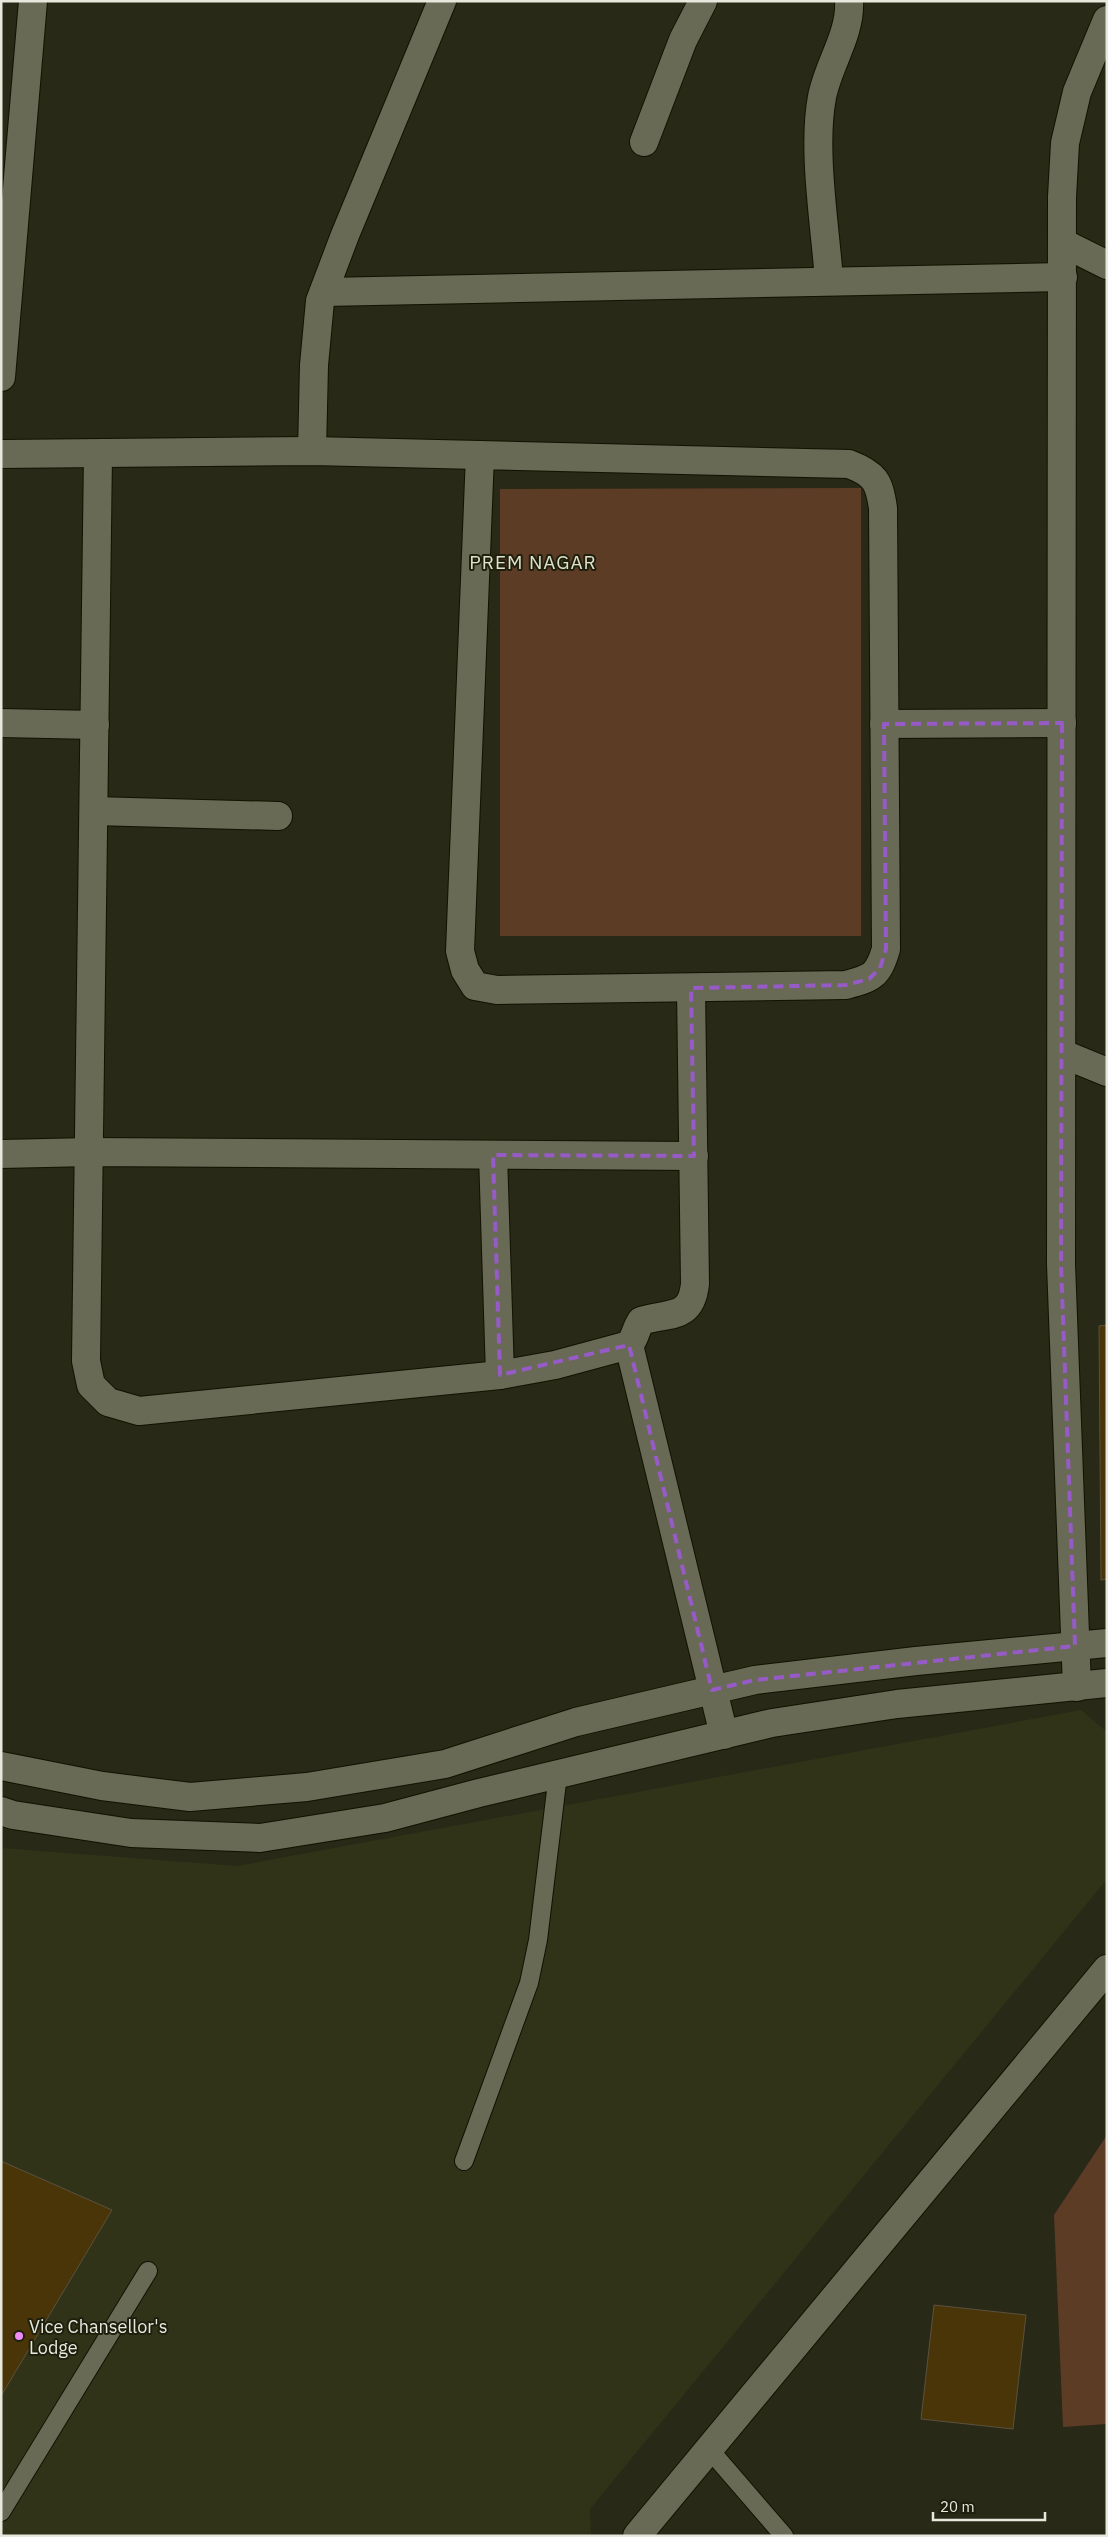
<svg xmlns="http://www.w3.org/2000/svg" width="1108" height="2537" font-family="'IBM Plex Sans',sans-serif">
<rect width="100%" height="100%" fill="#282916"/>
<polygon fill="#313319" points="1081,1710 1107,1732 1107,1879 590,2509 591,2536 1,2536 1,1848 237,1866"/>
<g fill="#5d3c26">
<polygon points="861,488 861,936 500,936 500,489"/>
<polygon points="1107,2135 1107,2424 1063,2427 1054,2215"/>
</g>
<g fill="#493508" stroke="#5b513e">
<polygon points="1107,1325 1107,1579 1101,1580 1099,1326"/>
<polygon points="1,2161 112,2210 1,2396"/>
<polygon points="934,2305 1026,2315 1013,2429 921,2419"/>
</g>
<g fill="none" stroke-linecap="round" stroke-linejoin="round">
<g stroke="#111202" stroke-width="20">
<g id="service">
<polyline points="464,2161 529,1983 538,1940 558,1774"/>
<polyline points="709,2449 784,2536"/>
<polyline points="1,2512 148,2271"/>
</g>
</g>
<g stroke="#111202" stroke-width="30">
<g id="minor">
<polyline points="644,142 683,40 703,1"/>
<polyline points="1063,243 1107,265"/>
<path d="M829,280C825,225 812,149 822,97C828,65 851,34 849,1"/>
<polyline points="324,292 1063,277"/>
<polyline points="1,377 33,1"/>
<polyline points="312,451 314,365 320,301 345,235 442,1"/>
<path d="M1,454L312,451L849,464C875,474 879,481 883,508L886,949C878,976 872,978 846,985L497,990L475,986L465,970L460,951L480,455"/>
<path d="M98,454L86,1361L91,1385L108,1402L139,1411L500,1375L555,1365L629,1345C636,1337 635,1330 641,1321C668,1312 691,1321 695,1284L691,988"/>
<polyline points="1,723 95,725"/>
<polyline points="884,724 1062,723"/>
<polyline points="94,811 278,816"/>
<polyline points="1063,1054 1107,1072"/>
<polyline points="1,1154 90,1152 694,1156"/>
<polyline points="493,1155 500,1375"/>
<polyline points="629,1345 724,1735"/>
<polyline points="1077,1687 1061,1264 1062,197 1065,143 1077,92 1107,20"/>
<polyline points="637,2536 1107,1969"/>
</g>
</g>
<g stroke="#111202" stroke-width="30">
<g id="tertiary">
<polyline points="1,1766 102,1786 190,1797 307,1787 445,1764 576,1722 755,1680 916,1661 1107,1643"/>
<polyline points="1,1811 13,1815 131,1833 260,1838 385,1818 479,1793 772,1723 897,1704 1107,1683"/>
</g>
</g>
<use href="#service" stroke="#686a55" stroke-width="18"/>
<use href="#minor" stroke="#686a55" stroke-width="28"/>
<use href="#tertiary" stroke="#686a55" stroke-width="28"/>
</g>
<path fill="none" stroke="#965bc6" stroke-width="4" stroke-dasharray="10 6" stroke-linejoin="round" d="M1062,723L1061,1264L1075,1646L755,1680L712,1690L629,1345L500,1375L493,1155L694,1156L691,988L846,985L869,979L880,968L886,949L884,724Z"/>
<circle fill="#ef8bf7" stroke="#1e1f0d" stroke-width="2" cx="19" cy="2336" r="5"/>
<g text-anchor="middle" dominant-baseline="central" stroke-width="4" stroke-linejoin="round" paint-order="stroke">
<g font-size="18" fill="#e7e9dd" stroke="#1e1f0d" text-anchor="start">
<text x="29" y="2326">Vice Chansellor's<tspan x="29" dy="21">Lodge</tspan></text>
</g>
<g font-size="19" letter-spacing="1" fill="#dfe1ca" stroke="#1e1f0d">
<text x="533" y="562">PREM NAGAR</text>
</g>
</g>
<rect width="1108" height="2537" fill="none" stroke="#e7e9dd" stroke-width="5"/>
<path d="M933 2512v8h112v-8" fill="none" stroke="#e7e9dd" stroke-width="2.5"/>
<text x="940" y="2512" font-size="15" fill="#e7e9dd" stroke="#1e1f0d" stroke-width="4" paint-order="stroke">20 m</text>
</svg>
